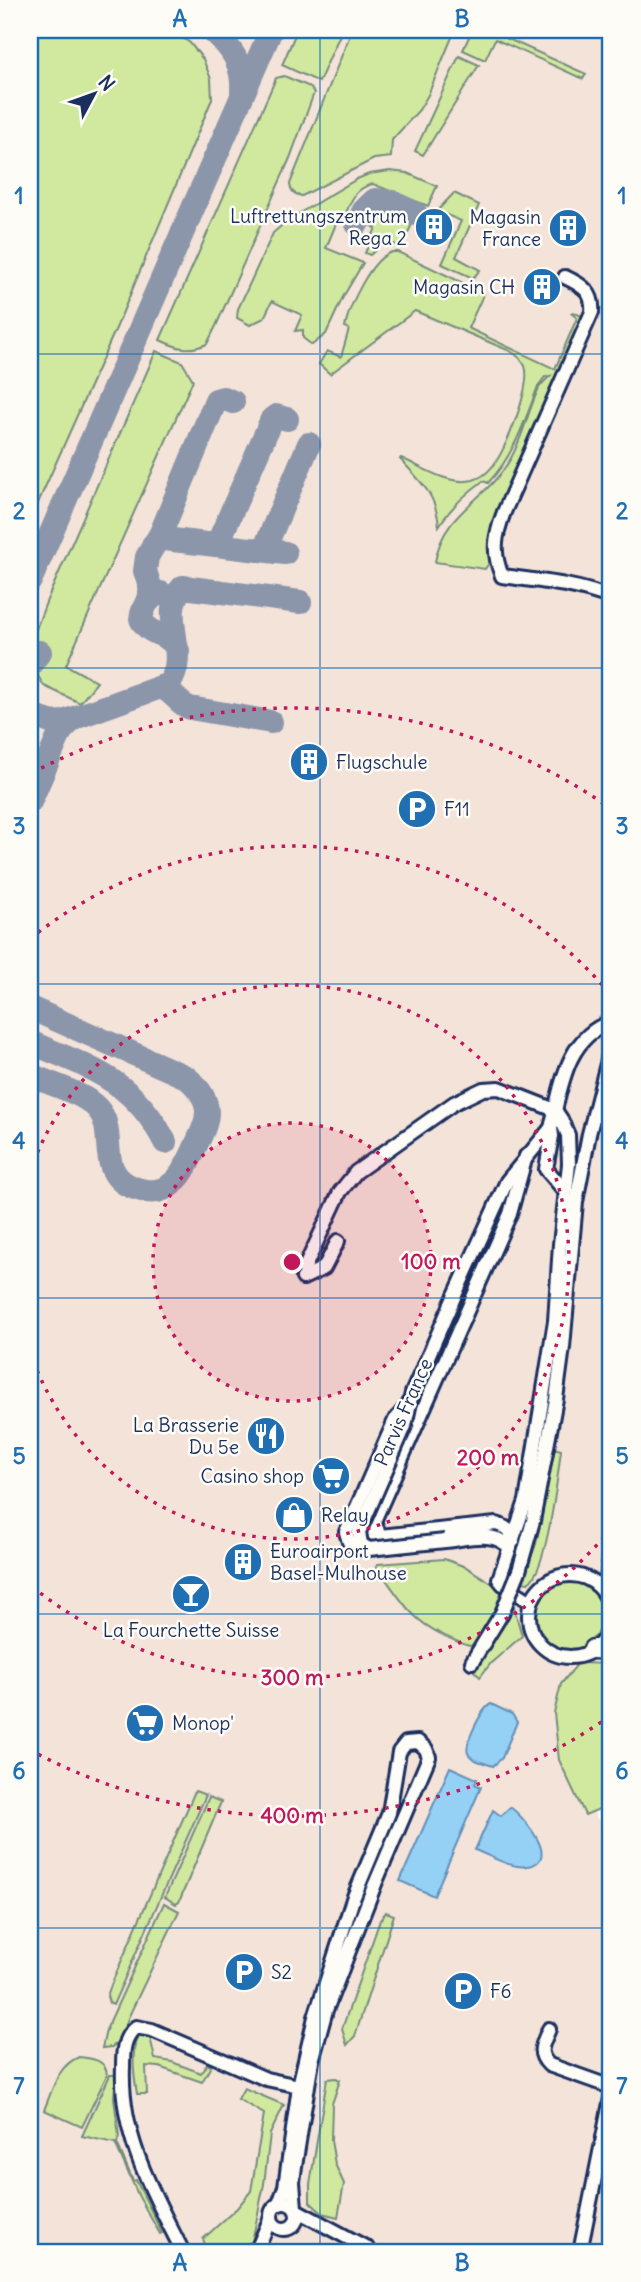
<svg xmlns="http://www.w3.org/2000/svg" width="641" height="2282" font-family="Delius,sans-serif">
<rect width="100%" height="100%" fill="#fdfcf7"/>
<filter id="ink" filterUnits="userSpaceOnUse"><feTurbulence type="fractalNoise" baseFrequency=".0143" numOctaves="2"/><feDisplacementMap in="SourceGraphic" scale="14" xChannelSelector="R" yChannelSelector="G"/><feConvolveMatrix kernelMatrix="1 2 1 2 8 2 1 2 1" color-interpolation-filters="sRGB"/></filter>
<g filter="url(#ink)">
<polygon fill="#f4e3d9" points="30,30 611,30 611,1562 576,1625 562,1755 611,1843 611,2189 600,2252 30,2252"/>
<g fill="#d1e99f" stroke="#768c7e" stroke-width="2">
<polygon points="30,30 171,30 190,43 203,59 211,79 212,99 117,326 30,521"/>
<polygon points="297,30 342,30 319,82 282,65"/>
<path d="M352,30H455L428,95L419,110L392,140L391,157L374,159L302,196C294,194 291,192 290,184Z"/>
<polygon points="472,30 488,30 586,74 583,79 495,39 485,60 463,50"/>
<polygon points="459,56 479,65 423,155 415,151"/>
<path d="M284,76L310,87L314,93L290,158L216,326L207,344C188,352 177,348 160,340L276,78Z"/>
<path d="M390,171L407,173L437,186L428,206L373,184C356,188 352,198 346,213L341,212L326,248L363,263L343,297L326,334L312,345L303,338V330L295,331L302,315L272,301L264,318L250,325L237,318L238,309L273,233L288,220L357,179L369,174Z"/>
<polygon points="454,193 479,205 456,257 480,270 473,278 442,264 461,221 437,211"/>
<polygon points="380,211 412,224 402,246 384,242 370,255 365,253 376,228 372,226"/>
<path d="M392,252H398L484,293L468,328L555,369L577,318L571,313L573,312L584,317L492,526L491,560L485,569L435,562C443,512 485,501 508,463C523,440 527,412 539,388C542,383 547,379 550,376L545,377L538,386C525,420 514,456 488,483L483,481C465,494 451,507 439,526C436,494 421,482 400,459L401,458C422,467 449,486 473,480C480,478 487,473 491,468C505,454 532,385 525,366C522,359 517,355 510,351L415,311L330,374L319,364L327,351L341,357L349,329L345,327C349,306 371,258 392,252Z"/>
<polygon points="156,351 182,362 193,380 66,665 97,682 80,703 44,686 38,676 32,650 33,637 47,600"/>
<path d="M554,1448L561,1450C558,1474 547,1573 528,1583L522,1582L536,1544Z"/>
<path d="M444,1559L466,1567L504,1591L496,1613L478,1645C469,1648 464,1644 456,1641C410,1622 405,1604 376,1566L378,1564Z"/>
<circle cx="570" cy="1615" r="34"/>
<polygon points="513,1604 522,1636 491,1663 480,1677 474,1671 503,1627"/>
<polygon points="578,1663 611,1664 611,1804 585,1815 559,1760 554,1713 561,1684"/>
<polygon points="195,1791 206,1795 113,2005 109,2003 107,1996 111,1985"/>
<polygon points="209,1797 221,1802 179,1902 176,1904 165,1897"/>
<polygon points="164,1903 179,1911 128,2018 121,2039 112,2047 102,2048 106,2030"/>
<polygon points="386,1912 394,1915 355,2036 347,2045 342,2029 380,1920"/>
<path d="M142,2035L150,2037L155,2059L172,2062L201,2073L207,2064L211,2066L202,2082L159,2067L146,2066L147,2094H137C134,2076 131,2055 137,2037Z"/>
<path d="M79,2057C92,2059 106,2059 107,2075L82,2127L44,2110C53,2089 57,2066 79,2057Z"/>
<polygon points="110,2075 116,2075 114,2098 119,2136 117,2143 133,2181 136,2180 162,2233 160,2234 139,2197 115,2143 82,2136"/>
<polygon points="336,2078 340,2080 332,2104 331,2140 335,2164 344,2184 338,2217 322,2213 310,2202 310,2184 327,2079"/>
<polygon points="244,2088 284,2105 270,2134 264,2184 252,2242 224,2252 208,2252 203,2239 237,2208 251,2191 264,2114 238,2099"/>
</g>
<g fill="#95d0f5" stroke="#6490b9" stroke-width="2">
<path d="M491,1704L512,1714L517,1722L502,1758L493,1766C485,1763 471,1761 468,1753C464,1744 482,1708 491,1704Z"/>
<polygon points="450,1767 477,1779 475,1784 481,1787 434,1896 400,1881"/>
<path d="M510,1807C523,1816 562,1861 528,1866C511,1869 490,1856 475,1850L493,1810L501,1816Z"/>
</g>
<g fill="none" stroke-linecap="round" stroke-linejoin="round">
<g stroke="#8c96aa" stroke-width="24">
<path d="M211,30C232,47 244,65 242,93"/>
<polyline points="357,224 364,210 375,200 392,202 416,214"/>
<polyline points="216,544 218,543 272,419 276,416 287,419"/>
<polyline points="153,545 157,541 164,539 285,553"/>
<polyline points="258,550 266,545 309,444"/>
<polyline points="30,581 271,30"/>
<path d="M161,593C148,596 143,607 141,619C149,637 171,632 178,651"/>
<polyline points="147,602 151,589 145,571 147,557 161,533 216,400 223,398 233,402"/>
<polyline points="30,665 40,652"/>
<path d="M161,687C173,691 178,704 190,708L271,722"/>
<path d="M30,715L53,723L63,722L169,684C191,654 157,612 183,587L300,602"/>
<polyline points="30,802 61,731 73,719"/>
<path d="M30,1008L186,1077C197,1086 207,1097 207,1112C207,1123 202,1133 197,1143C185,1172 170,1203 132,1187C94,1171 119,1131 97,1108C84,1093 48,1083 30,1075"/>
<path d="M30,1042C90,1068 133,1079 165,1142"/>
</g>
<g stroke="#1b2f5e" stroke-width="18">
<g id="minor">
<path d="M565,277C582,285 594,292 592,312L504,512C495,536 492,552 502,576C540,581 576,584 611,598"/>
<path d="M565,1191L546,1169L552,1136L551,1128C561,1088 566,1037 611,1022"/>
<polyline points="304,1269 340,1192 356,1172 454,1103 483,1089 499,1088 555,1110 561,1119 568,1135 569,1164 560,1244 555,1321 526,1501 499,1579 503,1584 531,1602"/>
<polyline points="303,1278 324,1268 338,1241"/>
<polyline points="455,1295 507,1181 551,1128"/>
<path d="M364,1530L372,1536H380L496,1524C507,1527 510,1530 513,1541"/>
<polyline points="380,1536 374,1521 510,1214 526,1156"/>
<path d="M445,1541C466,1539 497,1529 510,1549"/>
<polyline points="519,1571 533,1521 556,1399 563,1347 576,1202 589,1134 611,1048"/>
<circle cx="570" cy="1616" r="41"/>
<polyline points="605,1595 611,1549"/>
<polyline points="472,1662 502,1613"/>
<path d="M549,2029C543,2044 536,2052 549,2065L611,2087"/>
<circle cx="284" cy="2216" r="13"/>
<polyline points="279,2204 285,2187 299,2086 315,2017 353,1899 389,1813 399,1752 406,1743 418,1742 426,1749 429,1757 375,1884 326,2010 312,2061 295,2166 293,2182 295,2208"/>
<polyline points="296,2210 367,2248"/>
<path d="M183,2252C153,2193 120,2136 123,2067C123,2052 123,2037 136,2027L152,2030L266,2079L299,2086"/>
<polyline points="256,2252 271,2217"/>
<polyline points="580,2252 611,2098"/>
</g>
</g>
<g stroke="#1b2f5e" stroke-width="23">
<g id="highway">
<polyline points="611,1621 611,1622"/>
<polyline points="593,1649 611,1650"/>
</g>
</g>
<use href="#minor" stroke="#fdfcf7" stroke-width="12"/>
<use href="#highway" stroke="#fdfcf7" stroke-width="18"/>
<g stroke="#1b2f5e" stroke-width="18" stroke-linecap="butt">
<g id="minor-bridge">
<polyline points="445,1541 369,1549 361,1544 359,1532 405,1426 412,1393 455,1295"/>
<polyline points="366,1548 360,1548 349,1542 346,1532 395,1420 410,1403"/>
<polyline points="502,1613 519,1571"/>
</g>
</g>
<use href="#minor-bridge" stroke="#fdfcf7" stroke-width="12"/>
</g>
</g>
<path fill="none" stroke="#1f6fb2" stroke-width="2" stroke-opacity="0.55" d="M320,30V2252M30,354H611M30,668H611M30,984H611M30,1298H611M30,1614H611M30,1928H611"/>
<circle cx="292" cy="1262" r="139" fill="#c2185b" fill-opacity=".12"/>
<g fill="none" stroke="#c2185b" stroke-width="3.5" stroke-dasharray="3.5 7">
<circle cx="292" cy="1262" r="139"/>
<path d="M30 1172A277 277 0 1 1 30 1352"/>
<path d="M611 1529A416 416 0 0 1 30 1585M30 939A416 416 0 0 1 611 995"/>
<path d="M610 1716A554 554 0 0 1 32 1751M32 773A554 554 0 0 1 610 808"/>
</g>
<defs>
<g id="building-disc" transform="scale(2.0125)"><circle r="9.5" fill="#1f6fb2" stroke="#fdfcf7"/><path d="M-4-6H4V6H1V3H-1V6H-4ZM-2.5-4.3h1.7v1.8h-1.7ZM.8-4.3h1.7v1.8H.8ZM-2.5-1h1.7V.8h-1.7ZM.8-1h1.7V.8H.8Z" fill="#fff"/></g>
<g id="parking-disc" transform="scale(2.0125)"><circle r="9.5" fill="#1f6fb2" stroke="#fdfcf7"/><path d="M-3.5-5.5H1a3.5 3.5 0 0 1 0 7H-1V5.5H-3.5ZM-1-3.4V-.6H.8a1.4 1.4 0 0 0 0-2.8Z" fill="#fff"/></g>
<g id="restaurant-disc" transform="scale(2.0125)"><circle r="9.5" fill="#1f6fb2" stroke="#fdfcf7"/><path d="M-5-6h1v4h1v-4h1v4h1v-4h1v5L-1.5 .5V6h-2V.5L-5-1ZM5-6V6H3V1.5H1.5Q1.5-4 5-6Z" fill="#fff"/></g>
<g id="supermarket-disc" transform="scale(2.0125)"><circle r="9.5" fill="#1f6fb2" stroke="#fdfcf7"/><path d="M-6-5.5h2.5l.6 2H6L4.5 2H-2.5L-4.4-4H-6ZM-1.5 3.2a1.3 1.3 0 1 0 .1 0ZM3 3.2a1.3 1.3 0 1 0 .1 0Z" fill="#fff"/></g>
<g id="shop-disc" transform="scale(2.0125)"><circle r="9.5" fill="#1f6fb2" stroke="#fdfcf7"/><path d="M-5-2.5h2.3a2.7 3.5 0 0 1 5.4 0H5L5.5 6h-11ZM-1.5-2.5h3a1.5 2.3 0 0 0-3 0Z" fill="#fff"/></g>
<g id="bar-disc" transform="scale(2.0125)"><circle r="9.5" fill="#1f6fb2" stroke="#fdfcf7"/><path d="M-6-5H6L.8 .8V4.5H3.5V6h-7V4.5H-.8V.8Z" fill="#fff"/></g>
</defs>
<g fill-rule="evenodd">
<use href="#building-disc" x="434" y="227"/>
<use href="#building-disc" x="568" y="228"/>
<use href="#building-disc" x="542" y="287"/>
<use href="#building-disc" x="309" y="762"/>
<use href="#parking-disc" x="417" y="809"/>
<use href="#restaurant-disc" x="266" y="1436"/>
<use href="#supermarket-disc" x="331" y="1476"/>
<use href="#shop-disc" x="294" y="1515"/>
<use href="#building-disc" x="243" y="1562"/>
<use href="#bar-disc" x="191" y="1594"/>
<use href="#supermarket-disc" x="145" y="1723"/>
<use href="#parking-disc" x="244" y="1972"/>
<use href="#parking-disc" x="463" y="1991"/>
</g>
<g text-anchor="middle" dominant-baseline="central" stroke-width="5" stroke-linejoin="round" paint-order="stroke">
<g font-size="19" fill="#1b2f5e" stroke="#fdfcf7" text-anchor="start">
<text x="407" y="216" text-anchor="end">Luftrettungszentrum<tspan x="407" dy="22">Rega 2</tspan></text>
<text x="541" y="217" text-anchor="end">Magasin<tspan x="541" dy="22">France</tspan></text>
<text x="515" y="287" text-anchor="end">Magasin CH</text>
<text x="336" y="762">Flugschule</text>
<text x="444" y="809">F11</text>
<text x="239" y="1425" text-anchor="end">La Brasserie<tspan x="239" dy="22">Du 5e</tspan></text>
<text x="304" y="1476" text-anchor="end">Casino shop</text>
<text x="321" y="1515">Relay</text>
<text x="270" y="1551">Euroairport<tspan x="270" dy="22">Basel-Mulhouse</tspan></text>
<text x="191" y="1630" text-anchor="middle">La Fourchette Suisse</text>
<text x="172" y="1723">Monop'</text>
<text x="271" y="1972">S2</text>
<text x="490" y="1991">F6</text>
</g>
<g font-size="19" fill="#1b2f5e" stroke="#fdfcf7">
<text transform="translate(403 1412) rotate(-66)">Parvis France</text>
</g>
</g>
<circle cx="292" cy="1262" r="10" fill="#c2185b" stroke="#fdfcf7" stroke-width="3.5"/>
<g font-size="21" text-anchor="middle" font-weight="bold" fill="#c2185b" stroke="#fdfcf7" stroke-width="5" stroke-linejoin="round" paint-order="stroke">
<text x="431" y="1269">100 m</text>
<text x="488" y="1465">200 m</text>
<text x="292" y="1685">300 m</text>
<text x="292" y="1823">400 m</text>
</g>
<rect width="641" height="2282" fill="none" stroke="#fdfcf7" stroke-width="77"/>
<g transform="translate(94 94) rotate(49)" stroke="#fdfcf7" stroke-width="5" paint-order="stroke">
<path d="M0-5L12 26L0 18L-12 26Z" fill="#1b2f5e"/>
<text y="-10" font-size="19" font-weight="bold" text-anchor="middle" fill="#1b2f5e">N</text>
</g>
<rect x="38" y="38" width="564" height="2206" fill="none" stroke="#1f6fb2" stroke-width="2.5"/>
<g font-size="23" text-anchor="middle" font-weight="bold" fill="#1f6fb2">
<text x="180" y="27">A</text>
<text x="462" y="27">B</text>
<text x="19" y="204">1</text>
<text x="622" y="204">1</text>
<text x="19" y="519">2</text>
<text x="622" y="519">2</text>
<text x="19" y="834">3</text>
<text x="622" y="834">3</text>
<text x="19" y="1149">4</text>
<text x="622" y="1149">4</text>
<text x="19" y="1464">5</text>
<text x="622" y="1464">5</text>
<text x="19" y="1779">6</text>
<text x="622" y="1779">6</text>
<text x="19" y="2094">7</text>
<text x="622" y="2094">7</text>
<text x="180" y="2271">A</text>
<text x="462" y="2271">B</text>
</g>
</svg>
